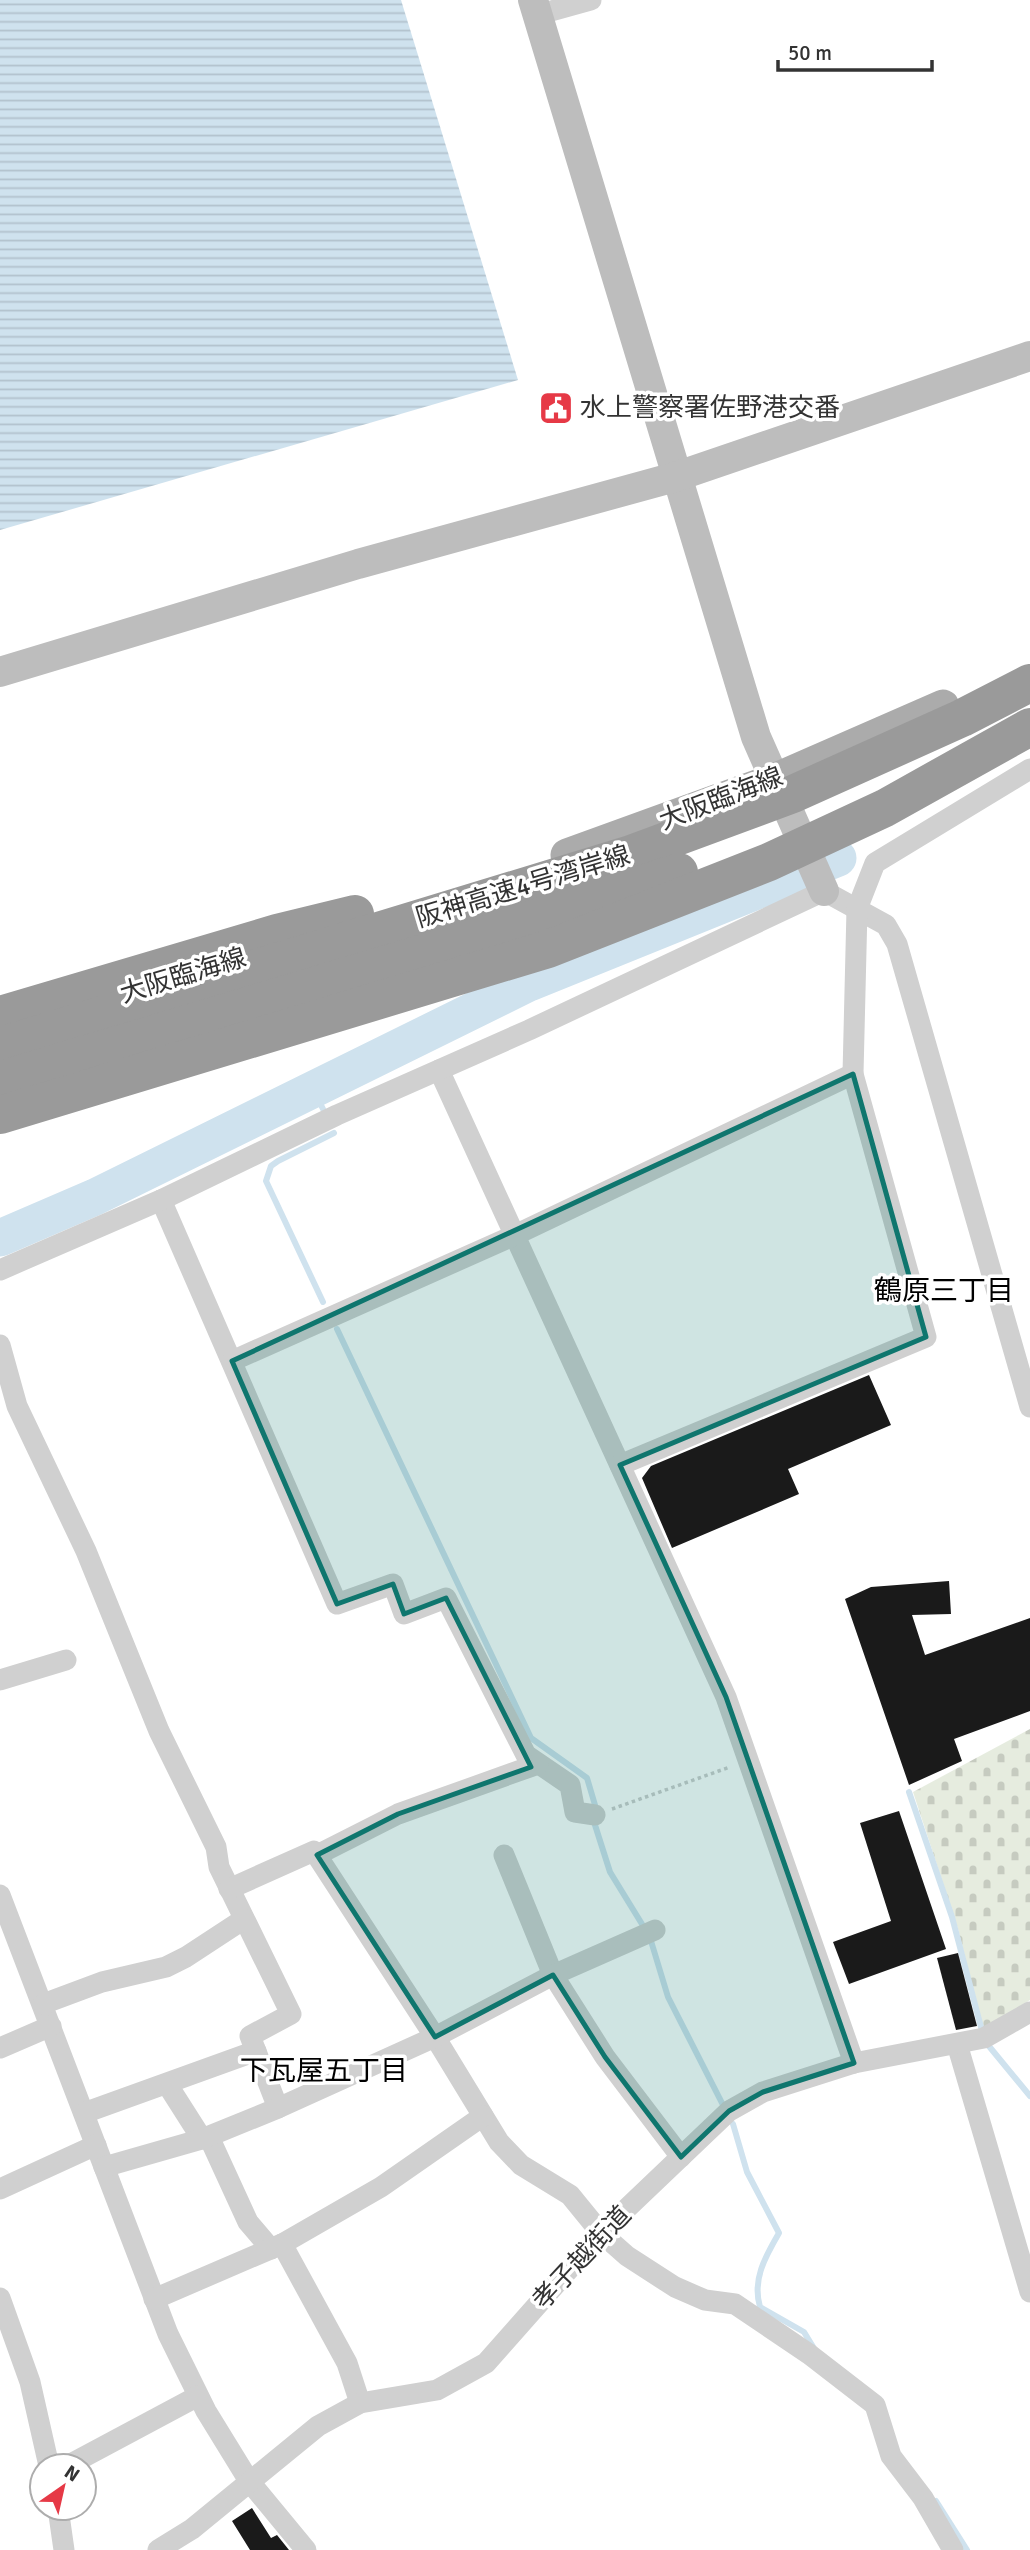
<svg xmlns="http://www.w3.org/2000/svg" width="1030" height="2550" font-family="Signika,'Noto Sans JP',sans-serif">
<defs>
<pattern id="cemetery-stones" width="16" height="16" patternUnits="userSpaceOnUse" patternTransform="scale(1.75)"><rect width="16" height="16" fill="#e6ecdf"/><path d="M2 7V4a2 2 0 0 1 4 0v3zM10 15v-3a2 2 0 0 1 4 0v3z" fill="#c6cbc0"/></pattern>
<pattern id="water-rules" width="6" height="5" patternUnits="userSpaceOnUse" patternTransform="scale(1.75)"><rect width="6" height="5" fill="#cfe2ee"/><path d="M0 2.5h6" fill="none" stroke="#b2c2cd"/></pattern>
</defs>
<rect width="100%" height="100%" fill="#fff"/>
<polygon fill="url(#cemetery-stones)" points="1030,1729 1030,2000 983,2029 958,1929 913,1792"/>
<polygon fill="url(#water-rules)" points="0,0 401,0 518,380 0,530"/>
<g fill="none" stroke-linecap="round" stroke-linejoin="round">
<g stroke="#cfe2ee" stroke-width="6">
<polyline points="313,1089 324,1111"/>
<polyline points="323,1302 266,1181 271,1166 278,1161 334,1133"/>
<polyline points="337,1329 531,1738 587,1778 595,1805"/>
<polyline points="909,1792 952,1917 982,2031"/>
<polyline points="595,1825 610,1872 645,1929"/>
<polyline points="651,1941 668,1997 724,2107"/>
<polyline points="988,2045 1030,2096"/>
<path d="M733,2124L747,2172L779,2233C765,2257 752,2280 760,2307L804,2332L815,2350"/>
<polyline points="936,2501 967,2550"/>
</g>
<polyline stroke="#cfe2ee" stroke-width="37" points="0,1238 95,1197 529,983 838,858"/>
</g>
<g fill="#1a1a1a">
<polygon points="869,1375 891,1425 788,1469 799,1494 672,1548 642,1478 651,1466"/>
<polygon points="949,1581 951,1614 912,1615 925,1655 1030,1618 1030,1711 954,1739 962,1761 909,1785 845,1599 871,1587"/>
<polygon points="899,1811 946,1949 849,1984 833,1942 891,1921 860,1823"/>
<polygon points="958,1953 977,2026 956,2030 937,1958"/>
<polygon points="252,2508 271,2538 277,2535 289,2550 250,2550 232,2521"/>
</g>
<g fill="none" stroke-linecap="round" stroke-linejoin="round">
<polyline stroke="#cdcdcd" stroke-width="3.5" stroke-dasharray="3.5 3.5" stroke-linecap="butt" points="612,1809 730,1767"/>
<g stroke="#d0d0d0" stroke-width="21">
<polyline points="537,15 591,0"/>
<polyline points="439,1070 726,1697 854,2063"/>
<polyline points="161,1200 337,1604 393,1584 404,1614 446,1598 526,1755 570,1785 575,1812 595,1815"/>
<polyline points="0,1270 161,1200 337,1115 529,1030 824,891 886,925 897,944 1030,1407"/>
<polyline points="0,1345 17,1406 86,1551 159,1731 216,1847 219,1867 291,2014 250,2036 278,2108"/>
<polyline points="232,1361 515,1235 853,1074"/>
<polyline points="620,1465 926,1337 853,1074 857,909 875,863 1030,769"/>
<polyline points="0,1680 66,1660"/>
<polyline points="317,1855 398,1814 538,1764"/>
<polyline points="504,1855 553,1975 605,2057 681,2157"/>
<polyline points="229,1889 314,1851 435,2037 499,2142 521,2165 570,2195 601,2233 627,2256 675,2287 705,2300 735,2304 809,2354 875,2405 891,2456 923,2498 953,2550"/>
<polyline points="0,1895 168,2334 206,2411 249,2481 306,2550"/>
<polyline points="43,2004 102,1982 166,1967 186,1957 244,1919"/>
<polyline points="957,2044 1030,2292"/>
<polyline points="0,2048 51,2026"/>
<polyline points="167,2084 202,2139"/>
<polyline points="84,2113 256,2051"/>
<polyline points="209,2137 248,2222 271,2249"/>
<polyline points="104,2167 202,2139 278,2108 435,2037 553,1975 655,1930"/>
<polyline points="0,2189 96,2145"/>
<polyline points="282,2244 347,2363 360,2403"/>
<polyline points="0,2298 30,2382 49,2466"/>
<polyline points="154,2299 282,2244 381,2187 483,2116"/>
<polyline points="67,2466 198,2396"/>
<polyline points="58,2508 64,2550"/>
<polyline points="158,2550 192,2529 318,2426 360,2403 437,2390 486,2363 601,2233 729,2111 763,2092 854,2063 984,2038 1030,2012"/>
</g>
<g stroke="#bdbdbd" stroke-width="30">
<polyline points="533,0 756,737 824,891"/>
<polyline points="0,672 358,564 675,477 1030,356"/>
</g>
<polyline stroke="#ababab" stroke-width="33" points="567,855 774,780 943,706"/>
<g stroke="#9a9a9a" stroke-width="38">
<polyline points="0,1015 277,933 355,914"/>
<polyline points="0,1046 628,855 793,794 962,718 1030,683"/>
<polyline points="0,1080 464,941 679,872"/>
<polyline points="0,1115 548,949 769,862 885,808 1030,727"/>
</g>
</g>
<path fill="#0f766e" fill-opacity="0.2" stroke="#0f766e" stroke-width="5" stroke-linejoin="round" d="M853,1074L926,1337L620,1465L726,1697L854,2063L763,2092L729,2111L681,2157L605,2057L553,1975L435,2037L317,1855L398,1814L531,1767L446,1598L404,1614L393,1584L337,1604L232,1361Z"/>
<defs>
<g id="civic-square" transform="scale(1.75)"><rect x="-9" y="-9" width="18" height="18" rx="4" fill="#e63946" stroke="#fff"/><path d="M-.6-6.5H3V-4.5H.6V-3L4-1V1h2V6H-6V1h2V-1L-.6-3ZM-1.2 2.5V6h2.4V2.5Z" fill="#fff"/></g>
</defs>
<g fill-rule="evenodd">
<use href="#civic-square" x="556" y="408"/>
</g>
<g text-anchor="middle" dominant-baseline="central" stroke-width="7" stroke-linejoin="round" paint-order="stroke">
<g font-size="26" fill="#333" stroke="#fff" text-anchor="start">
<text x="580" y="408">水上警察署佐野港交番</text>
</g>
<g font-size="26" fill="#333" stroke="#fff">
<text transform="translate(721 799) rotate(-21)">大阪臨海線</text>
<text transform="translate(523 887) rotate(-17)">阪神高速4号湾岸線</text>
<text transform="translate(183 976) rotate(-17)">大阪臨海線</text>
<text transform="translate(582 2258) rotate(-47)">孝子越街道</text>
</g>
<g font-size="28" fill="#000" stroke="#fff">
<text x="944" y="1291">鶴原三丁目</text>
<text x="324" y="2071">下瓦屋五丁目</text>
</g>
</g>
<g transform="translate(63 2487) rotate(34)"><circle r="33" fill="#ffffff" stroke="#adadad" stroke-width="2"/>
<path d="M0-5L12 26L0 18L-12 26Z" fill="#e63946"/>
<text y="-10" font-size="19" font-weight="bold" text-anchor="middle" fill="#333333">N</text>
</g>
<path d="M778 60v10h154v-10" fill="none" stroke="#333333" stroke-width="3.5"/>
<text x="788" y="60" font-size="21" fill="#333333" stroke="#ffffff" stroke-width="5" paint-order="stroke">50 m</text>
</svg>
